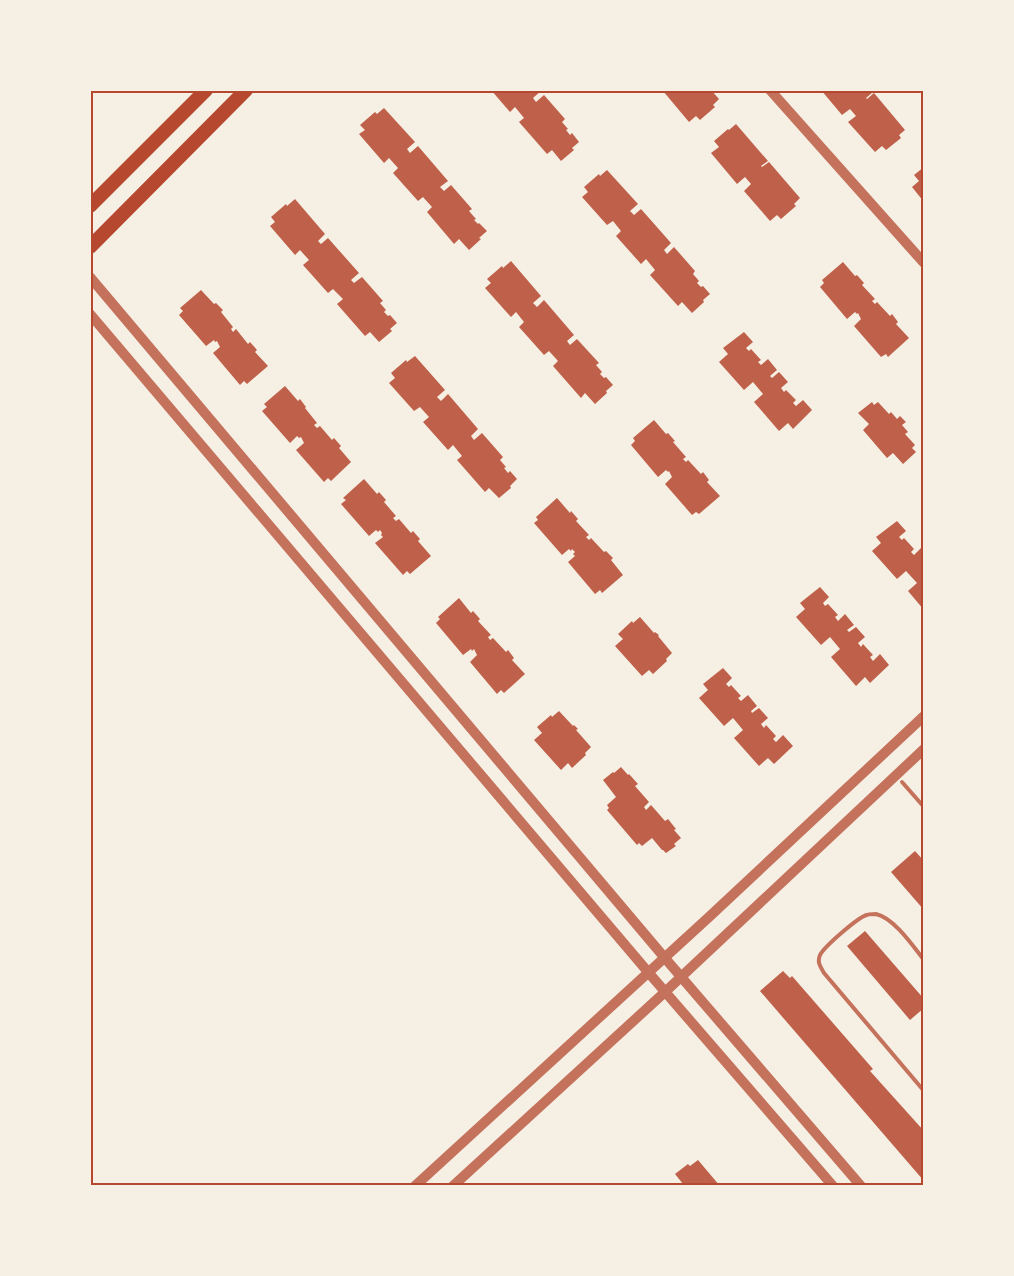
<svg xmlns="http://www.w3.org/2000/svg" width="1014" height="1276" font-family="Barlow,sans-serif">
<rect width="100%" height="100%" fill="#f6efe4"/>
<g fill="#bf614a">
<polygon points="491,90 542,90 533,98 536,102 544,95 565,119 562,122 568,129 566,130 570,135 572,133 579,142 572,148 574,150 561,161 552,150 547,154 519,122 524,118 515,107 510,112"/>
<polygon points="664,90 711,90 719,99 713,105 715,107 700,120 696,116 689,122 663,91"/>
<polygon points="821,90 871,90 873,92 866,98 867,99 874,93 905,130 899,135 901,138 886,150 882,146 875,152 848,122 856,116 850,109 842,115"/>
<polygon points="384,108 415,142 407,149 410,153 418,146 448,181 440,187 444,191 451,185 472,209 469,211 476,219 474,220 478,224 479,223 487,231 479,238 481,239 469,250 459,239 454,244 427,212 432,207 423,197 418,201 393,173 398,168 389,158 384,163 359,134 365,130 360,125 375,112 377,114"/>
<polygon points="736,124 768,161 761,166 762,167 769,162 800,198 794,204 796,206 781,219 777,215 770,221 744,191 751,184 745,177 737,184 711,153 719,147 714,141 728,129 729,130"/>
<polygon points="924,167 924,202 912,187 919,181 914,175"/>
<polygon points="607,170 638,204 630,211 634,215 641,209 671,243 664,250 667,254 674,247 695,271 693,274 699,281 697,283 701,287 703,286 710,294 703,300 704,302 692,313 682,302 678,306 650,275 655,270 646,259 641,264 616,236 621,231 613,221 607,225 582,197 588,192 584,187 599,174 600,176"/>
<polygon points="295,199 325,234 318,241 321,244 328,238 359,273 351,280 354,283 362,277 383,301 380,303 386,310 384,312 388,316 390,315 397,323 390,329 392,331 379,342 370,332 365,336 337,304 343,299 333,289 328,293 303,265 309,260 300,250 295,255 270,226 275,222 271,217 286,204 287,206"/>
<polygon points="511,261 541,296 533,303 537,307 544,300 574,335 567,341 570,345 577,339 599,363 596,365 602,372 600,374 604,378 606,377 613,385 606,391 607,393 595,404 585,393 581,398 553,366 558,361 549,351 544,355 519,327 524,322 516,312 511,317 485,288 491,283 487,279 502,266 503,268"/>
<polygon points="843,262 855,276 857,275 864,283 862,285 875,299 872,301 875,304 877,302 890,316 892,314 898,322 896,324 909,338 888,357 886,354 881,357 854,326 861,319 858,313 857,314 855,312 847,319 820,287 824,283 822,280"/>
<polygon points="201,290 214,304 216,303 223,310 221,312 233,327 231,329 233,332 236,329 248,344 250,342 257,350 255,352 268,366 247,384 244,381 240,385 213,353 220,347 217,341 215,342 214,340 206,346 179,315 183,311 180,308"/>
<polygon points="744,332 753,342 746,348 749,351 751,349 761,360 758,362 761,365 768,359 777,370 770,376 772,378 779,372 788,382 781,388 784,392 786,390 796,400 793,403 796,406 803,400 812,410 793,429 788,423 779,431 754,402 763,394 753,382 744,390 719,362 728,354 723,348"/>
<polygon points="415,356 445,390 437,397 441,401 448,394 478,429 471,436 474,440 482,433 503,457 500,460 506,467 504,468 508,473 510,471 517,479 510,486 511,488 499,498 489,488 485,492 457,460 462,456 453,445 448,450 423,422 429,417 420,407 414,411 389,383 395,378 391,373 406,360 407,362"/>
<polygon points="285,386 298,401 300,399 306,407 305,408 317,423 314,425 317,428 320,426 332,440 334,438 341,446 339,448 351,462 331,481 328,478 324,482 296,450 304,443 301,437 299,438 297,436 290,443 262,411 267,407 264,404"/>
<polygon points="872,402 874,405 878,402 889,414 891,412 897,419 900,416 906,422 902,425 908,432 905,434 915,445 912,448 916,452 903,464 893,453 887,458 863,430 869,424 858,413"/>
<polygon points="654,420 666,434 668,433 675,441 673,442 686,457 683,459 686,462 688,460 701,474 703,472 709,480 707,482 720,496 699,514 696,512 692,515 665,484 672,477 669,471 668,472 666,470 658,477 631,445 635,441 633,438"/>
<polygon points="364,479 377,494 379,492 386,500 384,502 396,516 393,518 396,521 399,519 411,533 413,531 420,539 418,541 431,556 410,574 407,571 403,575 375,543 383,537 381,535 382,533 380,530 378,532 376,530 369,536 341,504 346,500 343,498"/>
<polygon points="557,498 570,513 571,511 578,519 576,521 589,535 586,537 589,540 591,538 604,552 606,551 613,558 611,560 623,575 602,593 600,590 595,594 568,562 575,556 573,554 575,552 572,549 571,551 569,549 562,555 534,523 538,520 536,517"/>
<polygon points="897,521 906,531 899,537 902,540 904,538 914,549 911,552 914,555 921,548 924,552 924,610 908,591 917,583 906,571 897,579 872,551 881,543 876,537"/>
<polygon points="820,587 829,597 823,603 825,606 828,604 838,615 835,617 838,621 845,614 854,625 847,630 849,632 856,627 865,637 858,643 861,647 863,644 873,655 870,657 873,661 880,654 889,665 870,683 865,677 856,686 831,657 840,649 830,637 821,645 796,617 805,609 800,603"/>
<polygon points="459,598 471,613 473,611 480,619 478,621 491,635 488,637 490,640 493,638 506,652 508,650 514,658 512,660 525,674 504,693 501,690 497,694 470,662 477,655 474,649 472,651 471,649 463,655 436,623 440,619 438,617"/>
<polygon points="640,617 654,633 655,632 659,635 658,636 672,653 666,659 667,661 653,674 649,670 642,676 615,646 623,639 618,634 632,621 633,623"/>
<polygon points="723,668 732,678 726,684 729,687 731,685 741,696 738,698 741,701 748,695 757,706 751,711 752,713 759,708 768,718 761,724 764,728 766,725 776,736 773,739 776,742 783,735 793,746 774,764 768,758 759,766 734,738 743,730 733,718 724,726 699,698 708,690 703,684"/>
<polygon points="559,711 573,726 574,725 578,729 576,730 591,747 585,753 586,755 572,768 568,763 561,770 534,740 542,733 537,727 551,715 552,717"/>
<polygon points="621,767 628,775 629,774 638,784 635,786 649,802 644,807 646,810 651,805 665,821 668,819 676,829 674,830 681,838 674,844 676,846 666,853 663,850 662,850 652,838 642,846 639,843 637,845 607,810 609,808 607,805 616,797 603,780 613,772 614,773"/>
<polygon points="915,851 924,861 924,910 891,872"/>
<polygon points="865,931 924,999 924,1008 910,1020 847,946"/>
<polygon points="783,971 790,978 792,976 873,1069 870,1071 924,1131 924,1181 760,991"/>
<polygon points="698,1160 720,1186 681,1186 683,1184 675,1174 688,1164 690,1166"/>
</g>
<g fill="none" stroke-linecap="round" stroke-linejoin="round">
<g stroke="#c5725c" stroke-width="4">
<polyline points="902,782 924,807"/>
<path d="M924,960C913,946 894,918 876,914C875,914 868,914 867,915C858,917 824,947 820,955C817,962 820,966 824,973L924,1091"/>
</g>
<g stroke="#c5725c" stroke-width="10">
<polyline points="770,90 924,263"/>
<polyline points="90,277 664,957 861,1186"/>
<polyline points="90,314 648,972 833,1186"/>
<polyline points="415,1186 709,917 924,716"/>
<polyline points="453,1186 665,992 924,749"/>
</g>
<g stroke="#b5482f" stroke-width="14">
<polyline points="90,206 206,90"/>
<polyline points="90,247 246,90"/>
</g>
</g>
<rect width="1014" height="1276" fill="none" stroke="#f6efe4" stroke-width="183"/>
<rect x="92" y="92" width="830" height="1092" fill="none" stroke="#b5482f" stroke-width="2"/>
</svg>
